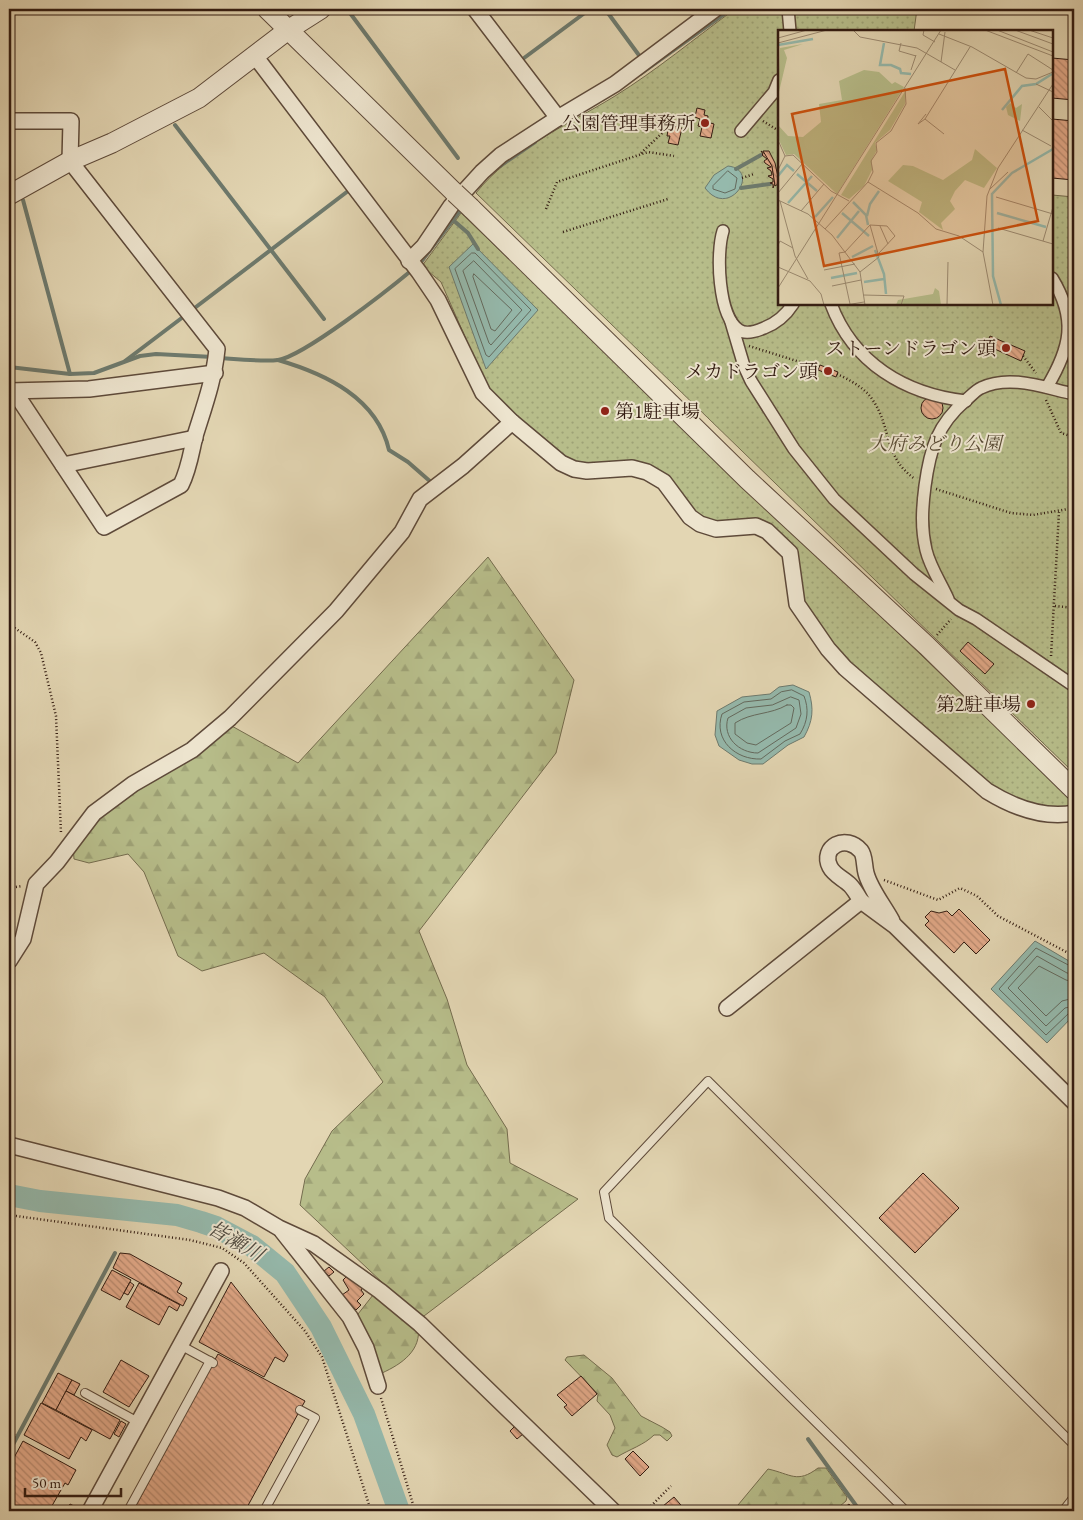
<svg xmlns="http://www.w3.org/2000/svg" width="1083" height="1520" font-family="'EB Garamond','Noto Serif JP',serif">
<defs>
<pattern id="forest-firs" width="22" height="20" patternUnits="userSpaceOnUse" patternTransform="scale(1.25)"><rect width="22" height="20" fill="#b7bd8a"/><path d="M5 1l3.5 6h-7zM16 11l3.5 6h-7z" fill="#9ea276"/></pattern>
<pattern id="park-dots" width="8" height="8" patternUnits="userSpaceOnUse" patternTransform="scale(1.25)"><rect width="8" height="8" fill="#b7bd8a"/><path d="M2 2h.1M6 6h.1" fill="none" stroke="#9ea276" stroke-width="1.8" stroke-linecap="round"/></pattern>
<pattern id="building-back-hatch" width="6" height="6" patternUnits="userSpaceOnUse" patternTransform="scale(1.25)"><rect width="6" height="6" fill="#e4aa8a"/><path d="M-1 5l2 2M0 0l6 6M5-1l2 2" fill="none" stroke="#b98a6f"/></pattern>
</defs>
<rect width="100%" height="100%" fill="#e3d6b3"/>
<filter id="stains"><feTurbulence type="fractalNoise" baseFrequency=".004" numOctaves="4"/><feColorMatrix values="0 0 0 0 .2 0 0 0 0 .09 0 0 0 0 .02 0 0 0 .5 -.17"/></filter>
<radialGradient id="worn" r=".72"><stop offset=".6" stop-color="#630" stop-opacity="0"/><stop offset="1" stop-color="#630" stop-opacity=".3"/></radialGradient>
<g fill="url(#forest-firs)" stroke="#746c4e">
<polygon points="488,557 574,680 556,753 419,931 447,999 467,1065 507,1129 510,1163 578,1199 424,1316 418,1316 300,1205 305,1179 332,1131 383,1082 325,997 264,953 202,971 178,956 144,872 128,854 89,863 74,859 73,845 99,815 230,725 298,763"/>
<path d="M373,1295L418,1326C422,1350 402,1364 382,1373L356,1321L358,1314Z"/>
<path d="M584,1355L612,1378L641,1416L662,1427L670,1432L672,1436L667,1441L660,1435H654C644,1445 630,1449 617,1457L612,1455L607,1445L615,1428L610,1415L597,1401L598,1394L565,1360L567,1357Z"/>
<path d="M818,1468H826L847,1497L846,1501L834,1511H733L768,1469C791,1474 797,1484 818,1468Z"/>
</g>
<g fill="url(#park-dots)" stroke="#746c4e">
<path d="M735,9H917L914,31H779V304H1052V195L1074,197V773L476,193C511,149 568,125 615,96C657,70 695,38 735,9Z"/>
<polygon points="461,213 1074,802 1074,809 1029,807 990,788 832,647 803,602 796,568 763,521 714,525 701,520 666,479 566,460 495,399 487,387 441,282 422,266"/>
</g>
<g fill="#95b9ac" stroke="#6d7a6e">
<path d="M728,166C762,170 729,220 705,188L714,175Z"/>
<polygon points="473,244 538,310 486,369 449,267"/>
<path d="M793,685L809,692C814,709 813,721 804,737L788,745L763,764H752L739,760L719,746L715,735L717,711L742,697L770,694L779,687Z"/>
<polygon points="1035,941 1074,964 1074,1015 1047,1043 991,989"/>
</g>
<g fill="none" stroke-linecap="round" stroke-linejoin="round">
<g stroke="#646a5e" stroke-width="1">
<polygon points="728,171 737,178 735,189 725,193 713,189 713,186"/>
<polygon points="472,253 475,253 531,310 489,357 486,355 455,269"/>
<polygon points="474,261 522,310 491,345 489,343 463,271"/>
<polygon points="474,274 512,310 495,331 491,329 473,277"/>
<path d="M792,690L804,696C809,709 808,721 800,734L785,741L761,759C736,760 713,740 722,714L744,702L771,699L781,692Z"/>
<path d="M791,697L799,700L801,714L796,728L758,753C739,753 722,737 728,718L746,708L772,705Z"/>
<path d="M787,705H791L794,708L791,723L756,745L747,743L735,734V723C752,712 770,715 787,705Z"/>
<polyline points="1074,968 1036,948 999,989 1046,1035 1069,1013 1074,1012"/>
<polyline points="1074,974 1067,973 1037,956 1008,988 1046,1026 1065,1008 1074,1006"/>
<polyline points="1074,982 1066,980 1039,966 1018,988 1046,1016 1062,1001 1074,998"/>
</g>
<g stroke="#6d7a6e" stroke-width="4">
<polyline points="347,9 458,158"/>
<polyline points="605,9 641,58"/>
<polyline points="520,61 590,9"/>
<polyline points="640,74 731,9"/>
<polyline points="175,125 324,319"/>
<polyline points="500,166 535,142"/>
<polyline points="736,169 761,155"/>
<polyline points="741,188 770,184"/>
<polyline points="23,200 70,374"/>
<polyline points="453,220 468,233 478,249"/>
<polyline points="418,266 462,208"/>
<polyline points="192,310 352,188"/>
<path d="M220,358C235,359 264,362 278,360C304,356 388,290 412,270"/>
<path d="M278,360C326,374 377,398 389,450L408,462L432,483"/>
<polyline points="125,361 187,314"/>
<polyline points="9,367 70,374 94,373 140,356 156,354 213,357"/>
<polyline points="808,1439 860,1511"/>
<polyline points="9,1452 115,1253"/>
</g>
<polyline stroke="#95b9ac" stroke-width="22" points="9,1195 40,1201 177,1215 201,1222 216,1227 252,1246 285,1273 321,1327 364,1414 399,1511"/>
</g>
<g fill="url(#building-back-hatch)" stroke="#321b11">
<polygon points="1052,58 1074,60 1074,100 1052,98"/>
<polygon points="697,108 705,110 704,115 708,116 707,122 714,124 711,138 700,136 702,127 698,126 700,119 695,117"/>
<polygon points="1052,119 1074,121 1074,180 1052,178"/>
<polygon points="673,126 682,128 678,145 668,143 670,136 667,136 668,130 671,131"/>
<polygon points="761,151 768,156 772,166 775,183 773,188 773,184 770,183 773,182 773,179 768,176 772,175 771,171 767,168 771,167 765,163 764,161 767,159 762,155 763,154"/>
<polygon points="763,151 769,151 775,163 778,177 778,184 775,186 772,166"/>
<polygon points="990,336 1025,351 1021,361 986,345"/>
<polygon points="1074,351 1074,383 1066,354"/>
<polygon points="820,365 838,372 836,377 818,370"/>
<circle cx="932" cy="408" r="11"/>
<polygon points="968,642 994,664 985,674 960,651"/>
<polygon points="959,909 990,940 976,954 964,942 954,953 925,925 929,921 925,917 931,911 939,913 947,911 952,916"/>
<polygon points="923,1173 959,1208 915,1253 879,1218"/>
<polygon points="120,1253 130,1254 182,1283 177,1292 187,1298 183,1306 113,1268"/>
<polygon points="329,1267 334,1272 329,1276 324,1271"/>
<polygon points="112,1270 131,1280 120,1300 101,1290"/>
<polygon points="348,1275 359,1286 361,1284 363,1287 361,1290 364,1294 357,1301 361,1305 356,1310 342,1295 349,1290 343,1280"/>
<polygon points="130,1282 134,1285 128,1295 124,1293"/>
<polygon points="231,1282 288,1355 284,1362 275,1357 264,1377 199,1342"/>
<polygon points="139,1283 180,1305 177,1311 169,1306 159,1325 126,1307"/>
<polygon points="218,1354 305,1401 245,1511 133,1511"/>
<polygon points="121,1360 149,1376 129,1407 103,1392"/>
<polygon points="58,1373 72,1380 56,1410 42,1403"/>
<polygon points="581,1376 597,1394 572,1416 564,1407 567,1405 557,1395"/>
<polygon points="72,1380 80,1384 74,1395 66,1391"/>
<polygon points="66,1391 120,1420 110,1439 56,1410"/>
<polygon points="41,1403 92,1430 86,1441 81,1437 69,1459 24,1435"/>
<polygon points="121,1421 126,1424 119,1437 114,1434"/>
<polygon points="515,1426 523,1434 517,1439 510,1431"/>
<polygon points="9,1431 15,1434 9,1445"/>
<polygon points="23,1441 76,1470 68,1485 65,1483 49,1511 9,1511 9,1467"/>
<polygon points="633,1451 649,1467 640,1476 625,1459"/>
<polygon points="674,1497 686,1511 657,1511"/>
<polygon points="70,1504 78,1508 76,1511 65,1511"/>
<polygon points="849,1504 855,1511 840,1511"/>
</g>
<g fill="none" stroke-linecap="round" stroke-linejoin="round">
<g stroke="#5e4a3a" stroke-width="10">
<g id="service">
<polyline points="180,1345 213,1363"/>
<polyline points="85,1393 138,1422"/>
<polyline points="128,1511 210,1361"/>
<polyline points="264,1511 315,1418 300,1410"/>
<polyline points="906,1511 609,1218 604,1192 708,1081 1074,1445"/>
<polyline points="1063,1511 1074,1497"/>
</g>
</g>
<g stroke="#5e4a3a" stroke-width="14">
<g id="pedestrian">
<polyline points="788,9 790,31"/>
<polyline points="741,131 774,92 779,80"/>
<path d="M723,231C716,253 718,316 739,330C746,335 757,331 764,328C777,323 786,315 793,304"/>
<path d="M831,304C853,363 905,394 966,401"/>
<polyline points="731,322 744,366 751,381 794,449 834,499 914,574 959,610 976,619 1074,686"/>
<path d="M1047,387C1071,347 1077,319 1052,278"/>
<path d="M948,599C941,583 930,567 926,550C921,528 922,509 925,486C930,449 937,425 966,400C971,396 976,390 981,388C1010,374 1045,388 1074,394"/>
</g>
</g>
<g stroke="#5e4a3a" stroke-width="18">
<g id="minor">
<polyline points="475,9 558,118"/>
<path d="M255,56L419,272L438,300L483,393L512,422L561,463L574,469L587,471L632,468L647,472L664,482L690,517L700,524L716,529L756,526L767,531L790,553L797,604L828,649L845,668L987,791C1013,807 1043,819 1074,813"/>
<path d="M9,121H71L70,161L217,349C214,380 204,407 195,436C191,453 189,469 181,485L104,527L14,391"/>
<polyline points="409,261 424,246 451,206 482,172 501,155 558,118 615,84 715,9"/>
<polyline points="9,391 89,389 215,373"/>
<polyline points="63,465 195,438"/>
<path d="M861,901C858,896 854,889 850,885C844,879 834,875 830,867C820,847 846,833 861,851C865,856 864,866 866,873C870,889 884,906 892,921"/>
<polyline points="9,961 23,939 36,884 57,862 94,813 133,784 192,750 230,718 336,611 402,532 420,499 463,466 512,422"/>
<polyline points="727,1008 861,901 895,926 1074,1102"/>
<polyline points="9,1145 218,1198 245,1208 279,1228 314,1244 380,1291 420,1324 613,1511"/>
<polyline points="282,1231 350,1317 366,1348 378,1386"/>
<polyline points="90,1511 221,1271"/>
</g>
</g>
<g stroke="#5e4a3a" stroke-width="21">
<g id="tertiary">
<polyline points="267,9 455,193"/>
<polyline points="9,195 70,161 112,143 199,98 288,30 321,9"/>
<polyline points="471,208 747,479 927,646 1074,790"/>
</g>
</g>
<g stroke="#321b11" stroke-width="2.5" stroke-dasharray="1 2.5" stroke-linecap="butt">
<polyline points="763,121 779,131"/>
<polyline points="641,153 676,120 681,120"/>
<polyline points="742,178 754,174"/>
<polyline points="546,209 557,182 648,152 674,156"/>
<polyline points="563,232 668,199"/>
<polyline points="749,346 819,368"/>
<polyline points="1023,356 1036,373"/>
<path d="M837,374C848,379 865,388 872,399C892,427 883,457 915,479"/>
<polyline points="1046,400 1061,433 1074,437"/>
<polyline points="936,489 1011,513 1033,515 1074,508"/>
<polyline points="1055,606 1074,608"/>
<polyline points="9,624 35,642 41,653 56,716 61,833"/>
<polyline points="937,635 951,619"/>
<polyline points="1051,656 1059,512"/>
<polyline points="884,880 938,900 960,888 977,896 998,916 1074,956"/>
<polyline points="9,888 22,886"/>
<polyline points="9,1215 190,1240 222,1248 244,1263 305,1331 322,1357 371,1511"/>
<polyline points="381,1398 415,1511"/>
<polyline points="646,1511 671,1486"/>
</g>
<use href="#service" stroke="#ede4ce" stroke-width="8"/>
<use href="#pedestrian" stroke="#ede4ce" stroke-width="11"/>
<use href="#minor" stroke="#ede4ce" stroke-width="15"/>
<use href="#tertiary" stroke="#ede4ce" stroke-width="19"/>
<g stroke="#5e4a3a" stroke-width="21" stroke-linecap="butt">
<polyline id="tertiary-bridge" points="455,193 471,208"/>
</g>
<use href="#tertiary-bridge" stroke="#ede4ce" stroke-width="19"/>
</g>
<g fill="#8f2418" stroke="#ede4ce" stroke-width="2">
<circle cx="705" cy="123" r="5"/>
<circle cx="1006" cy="348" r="5"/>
<circle cx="828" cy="371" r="5"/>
<circle cx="605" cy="411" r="5"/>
<circle cx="1031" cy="704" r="5"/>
</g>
<g text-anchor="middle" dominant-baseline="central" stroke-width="4" stroke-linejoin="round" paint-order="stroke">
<g font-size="19" fill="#321b11" stroke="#ede4ce" text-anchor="end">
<text x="695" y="123">公園管理事務所</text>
<text x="996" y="348">ストーンドラゴン頭</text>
<text x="818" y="371">メカドラゴン頭</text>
<text x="615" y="411" text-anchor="start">第1駐車場</text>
<text x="1021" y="704">第2駐車場</text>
</g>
<g font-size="19" font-style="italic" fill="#5a4c35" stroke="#ede4ce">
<text x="935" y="443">大府みどり公園</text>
</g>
<g font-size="20" font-style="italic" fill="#504a40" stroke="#ede4ce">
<text transform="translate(236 1241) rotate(30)">皆瀬川</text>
</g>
</g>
<g transform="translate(778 30)">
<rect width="275" height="275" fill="#e3d6b3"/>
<path d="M25,14L6,20L9,28L0,66L2,18ZM232,73L238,78L244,74L242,91L230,85L228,77ZM197,119L219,138L206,158L187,150L177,161L172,171L177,179L163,193L165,200L141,182L144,172L110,151L125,135L135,136L165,150L194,130ZM157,258L161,261L163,275H118L120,270L155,264Z" fill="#b7bd8a"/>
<path d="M86,40L101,42L114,54L117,52L126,57L59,164L16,124L8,125L0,108V95L10,106L25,107L43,92L41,74L64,70L61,51ZM128,60L127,74L112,100L97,113L99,120L94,129V140L86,156L71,169L63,165Z" fill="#b7bd8a"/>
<path fill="none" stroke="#95b9ac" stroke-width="2.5" d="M106,13L102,35H113L122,39L123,43L133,44M0,15L35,9M224,80L244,56L258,54L274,44M19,144L39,161M0,146L9,135L16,141M75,172L88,185L90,195M10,173L34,146M64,183L91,206M219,183L268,197M89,186L92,174L101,161M37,187L55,167M59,208L81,181M97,220L106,244L108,264M74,227L95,216M53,248L79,243M86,252L106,249M223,275L215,246L214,164L234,143L275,119"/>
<path fill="none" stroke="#9c8b72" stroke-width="1" d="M75,0L82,7L139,18L177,40M146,0L145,5L157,12M207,0L275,26M219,0L275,22M237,0L275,14M251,0L275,8M161,4L194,17L248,48L258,49L275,42M0,8L29,0M0,13L49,0M123,13L121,21L138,26M163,32L167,2M133,40L138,25M238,43L250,24L275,40M258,54L275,62M261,77L275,91M147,89L140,94L148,84M244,100L273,116M166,104L147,89L192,17M0,110L7,126L0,140M7,126L15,125L53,161L71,171M90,152L140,183L158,199L181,206L205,222M212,159L230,142M0,163L24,134M218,167L275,184M0,170L30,184L54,205L82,242L87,275M2,171L17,226L30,249M23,181L46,154M102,196L110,214M220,198L275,214M47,199L90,152L95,142L93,131L99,122L98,113L113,101L128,74L127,58M265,211L275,177M0,215L2,211L15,218M0,237L32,251L43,264L46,275M46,240L77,234M82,242L101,227L92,195M54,256L83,250M0,258L163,0M85,265L126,266L123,275M72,274L61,223L67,222L92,195L109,196L117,206L101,223M68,275L86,272M169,275L170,232M215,275L205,222L209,166L220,138L275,54"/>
<path fill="#cd500d" fill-opacity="0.15" stroke="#cd500d" stroke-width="2.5" d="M227,39L260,191L46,236L14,84Z"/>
<rect width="275" height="275" fill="none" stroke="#321b11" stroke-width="2.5"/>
</g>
<rect width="1083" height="1520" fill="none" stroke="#e3d6b3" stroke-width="30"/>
<rect x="10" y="10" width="1063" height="1500" fill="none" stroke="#321b11" stroke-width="2.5"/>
<rect x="15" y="15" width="1053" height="1490" fill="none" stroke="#321b11"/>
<path d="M25 1488v8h96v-8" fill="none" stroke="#321b11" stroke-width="2.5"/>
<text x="32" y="1488" font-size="15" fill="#321b11" stroke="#ede4ce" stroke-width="4" paint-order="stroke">50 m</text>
<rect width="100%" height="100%" filter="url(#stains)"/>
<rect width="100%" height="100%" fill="url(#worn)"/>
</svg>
